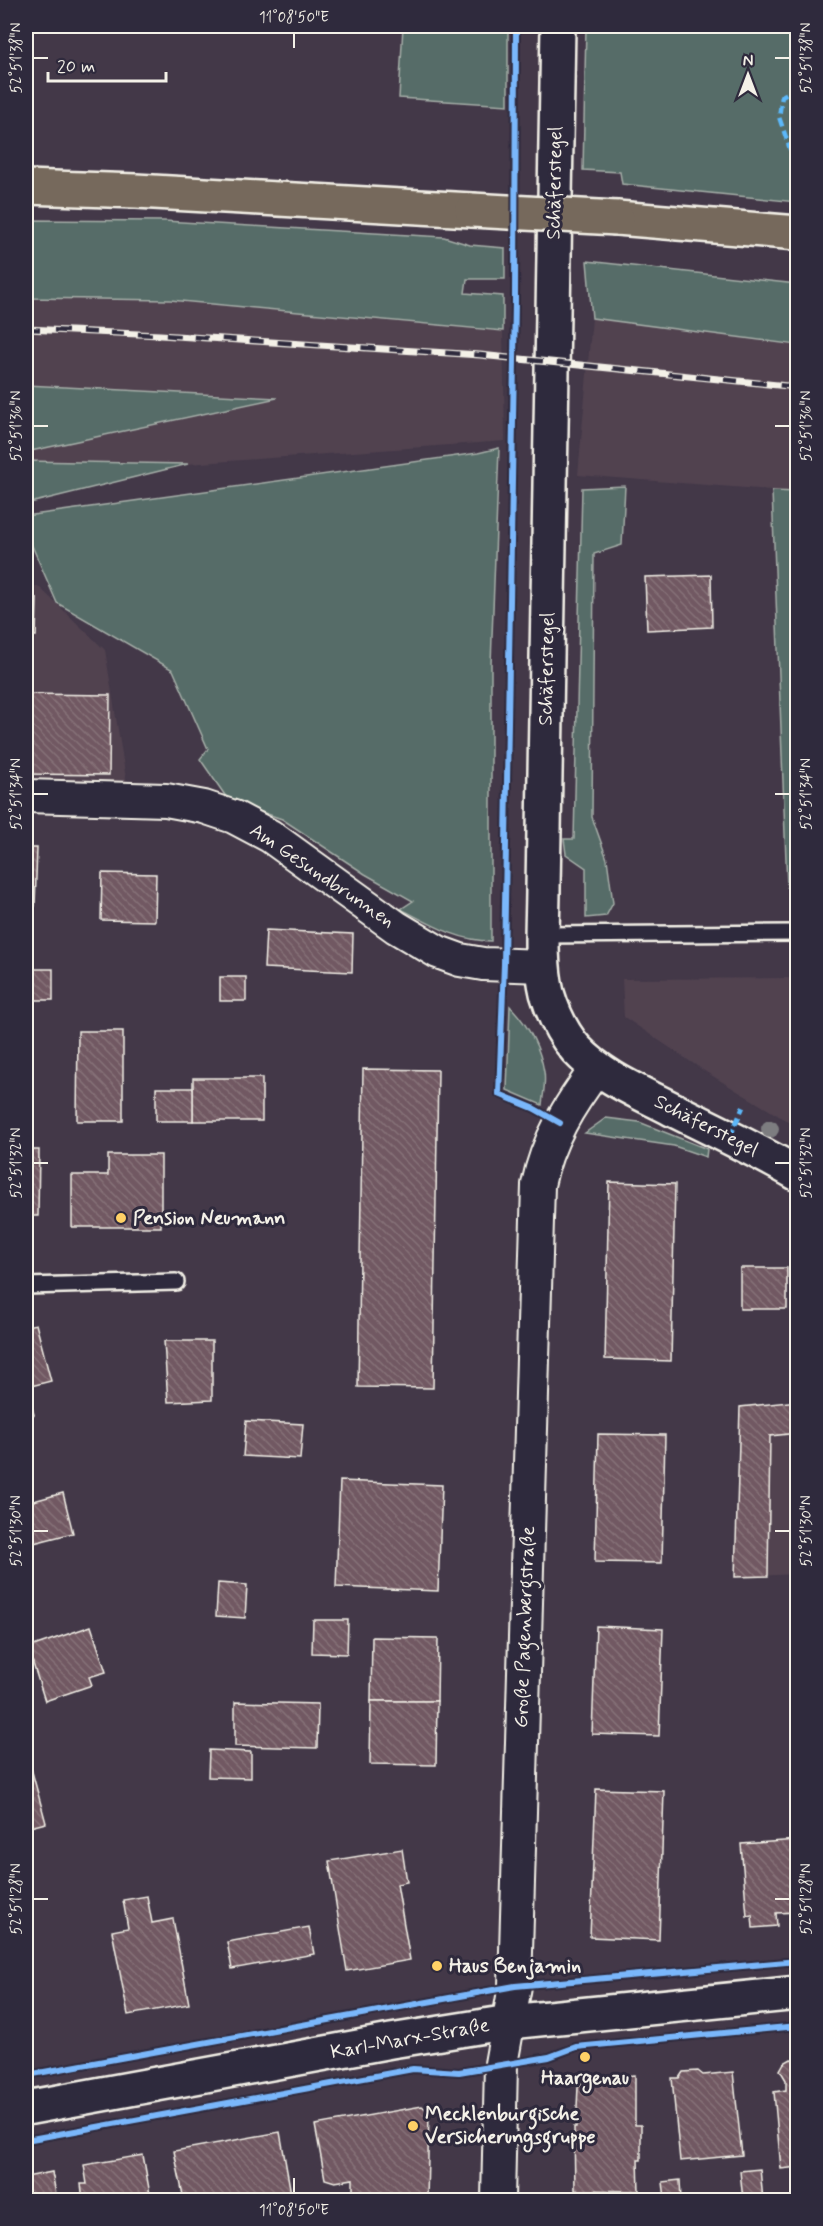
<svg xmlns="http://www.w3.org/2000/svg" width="823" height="2226" font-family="Mynerve,sans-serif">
<defs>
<pattern id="building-back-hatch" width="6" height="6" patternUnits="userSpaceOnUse" patternTransform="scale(1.5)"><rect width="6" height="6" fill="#715962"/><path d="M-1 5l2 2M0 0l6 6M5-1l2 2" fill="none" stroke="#867178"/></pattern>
</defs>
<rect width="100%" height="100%" fill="#433848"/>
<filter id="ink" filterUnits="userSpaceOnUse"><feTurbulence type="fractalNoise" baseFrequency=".0167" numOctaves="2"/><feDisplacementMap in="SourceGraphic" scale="12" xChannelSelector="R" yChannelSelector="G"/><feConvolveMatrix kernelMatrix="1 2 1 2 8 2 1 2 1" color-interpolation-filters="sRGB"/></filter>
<g filter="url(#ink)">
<g fill="#514250">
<polygon points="26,298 170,300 503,331 505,441 188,464 26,461 26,452 274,399 26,385"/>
<polygon points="592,318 797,345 797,492 578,475"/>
<polygon points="26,586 38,586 105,650 127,785 26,780"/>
<polygon points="797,978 797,1127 706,1072 624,1017 622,979"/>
<polygon points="797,1401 797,1574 735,1577 740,1407"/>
</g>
<g fill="#566c67" stroke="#a5aea8" stroke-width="1.5">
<polygon points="403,26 508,26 508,105 399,98"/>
<polygon points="586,26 797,26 797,202 622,184 620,172 583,170"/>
<polygon points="26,220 164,221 444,237 470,245 505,248 505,279 467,279 465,293 503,296 503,331 170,300 26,298"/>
<polygon points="587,261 797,284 797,345 592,318"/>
<polygon points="26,385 277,398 26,452"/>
<path d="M499,448L491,664V941C458,941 430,924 401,909L413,901L365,874L282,819L229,801L200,759L208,749L173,670L57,603L26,532V516L478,453Z"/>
<polygon points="26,461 188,464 26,504"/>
<polygon points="625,486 622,545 594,554 592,817 607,859 613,903 606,916 586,918 586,868 566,854 564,839 574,839 582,488"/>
<polygon points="772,491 797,492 797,887 787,887"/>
<path d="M510,1006C528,1025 540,1046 544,1072C546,1082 543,1094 542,1105L507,1090Z"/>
<polygon points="606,1118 639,1122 707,1149 706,1157 674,1146 585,1133"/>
</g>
<g fill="url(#building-back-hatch)" stroke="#f4f1e8" stroke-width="1.5">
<polygon points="711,575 712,627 647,630 645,577"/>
<polygon points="26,598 37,598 36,636 26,636"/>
<polygon points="26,694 110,695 109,775 26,774"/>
<polygon points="26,848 37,848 35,906 26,906"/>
<polygon points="102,873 156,874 155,921 101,920"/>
<polygon points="266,930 353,934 352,972 264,968"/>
<rect x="26" y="969" width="27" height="31"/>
<rect x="220" y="977" width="26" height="24"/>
<polygon points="78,1031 123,1031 123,1121 77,1121"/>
<polygon points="363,1069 438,1070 433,1388 358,1387"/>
<rect x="193" y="1078" width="69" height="43"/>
<rect x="156" y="1088" width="37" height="33"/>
<polygon points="26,1150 39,1150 38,1216 26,1216"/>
<polygon points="108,1155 161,1155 161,1227 72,1227 72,1175 108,1175"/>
<polygon points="609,1182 675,1184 671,1361 605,1359"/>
<rect x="740" y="1268" width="47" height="41"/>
<polygon points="36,1324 51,1381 27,1387 34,1415 26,1417 26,1326"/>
<polygon points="164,1341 212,1341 212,1400 168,1402"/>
<polygon points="798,1401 798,1433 770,1436 768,1576 735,1577 740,1407"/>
<polygon points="246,1421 303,1424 300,1459 243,1456"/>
<polygon points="598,1434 665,1435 662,1563 595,1562"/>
<polygon points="340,1481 442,1485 438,1591 336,1587"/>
<polygon points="63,1493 73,1533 26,1545 26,1503"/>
<polygon points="218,1583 247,1585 245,1618 216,1616"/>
<polygon points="313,1620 348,1620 347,1654 312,1653"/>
<polygon points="91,1626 106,1672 89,1677 92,1685 45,1701 28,1648"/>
<polygon points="596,1626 663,1629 659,1736 592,1734"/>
<polygon points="372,1637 438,1638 437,1701 371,1701"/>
<polygon points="371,1701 437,1701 436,1765 370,1764"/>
<polygon points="235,1702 318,1704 317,1748 235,1746"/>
<polygon points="209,1750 251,1752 251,1778 208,1777"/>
<polygon points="28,1757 46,1823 26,1828 26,1758"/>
<polygon points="596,1789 664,1791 659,1940 590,1937"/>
<polygon points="798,1840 798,1912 776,1913 777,1926 753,1928 752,1915 747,1916 741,1844"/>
<polygon points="402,1849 407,1882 397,1884 410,1960 347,1971 329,1861"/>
<polygon points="147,1896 152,1923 173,1919 189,2004 128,2015 112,1931 128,1928 123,1900"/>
<polygon points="309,1927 314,1954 232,1969 227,1942"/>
<polygon points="791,2059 798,2060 798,2167 781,2169 774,2092 786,2090 786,2080 780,2070 784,2063"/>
<polygon points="698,2071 703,2075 733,2072 742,2155 680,2161 672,2078 679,2078 683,2072"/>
<polygon points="635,2075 635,2125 641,2125 641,2160 638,2160 639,2191 575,2190 574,2127 576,2127 578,2087 585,2079"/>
<polygon points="422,2106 429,2112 427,2200 353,2200 353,2179 335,2182 325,2179 315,2125"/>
<polygon points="280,2132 292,2199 184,2200 174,2151"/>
<polygon points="143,2155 151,2200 83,2200 81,2184 87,2184 84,2165"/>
<polygon points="760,2169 763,2200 743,2200 740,2171"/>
<polygon points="52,2172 57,2200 26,2200 26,2177"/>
<polygon points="680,2180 681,2200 665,2200 663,2182"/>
</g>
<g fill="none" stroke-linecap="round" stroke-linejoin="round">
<g stroke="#f4f1e8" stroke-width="20">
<g id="service">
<polyline points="543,935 798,933"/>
<polyline points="26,1286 176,1282"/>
</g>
</g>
<g stroke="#f4f1e8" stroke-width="36">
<g id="minor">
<polyline points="26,796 166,800 204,807 234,817 270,836 396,927 438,952 460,960 483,964 543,966"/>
<path d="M498,2200L501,2064L515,1986L538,1185C547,1140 570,1104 597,1068"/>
</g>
</g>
<g stroke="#f4f1e8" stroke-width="38">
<polyline id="tertiary" points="26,2108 391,2041 509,2022 798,1993"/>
</g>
<g stroke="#f4f1e8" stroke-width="38">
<path id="secondary" d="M558,26L543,888C543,922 539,959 547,993C553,1013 562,1033 576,1049C602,1077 639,1092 672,1109C714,1130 757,1150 798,1174"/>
</g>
<g stroke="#f4f1e8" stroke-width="38">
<g id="primary">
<polyline points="26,187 136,191 472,210"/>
<polyline points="617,218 798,233"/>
</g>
</g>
<use href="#service" stroke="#2f2a3d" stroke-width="15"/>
<use href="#minor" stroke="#2f2a3d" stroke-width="32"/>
<use href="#tertiary" stroke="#2f2a3d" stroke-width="33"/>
<use href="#secondary" stroke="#2f2a3d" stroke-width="33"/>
<use href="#primary" stroke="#76695c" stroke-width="33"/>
<g stroke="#f4f1e8" stroke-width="7">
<polyline id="rail" points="26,329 160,335 480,355 798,387"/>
</g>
<use href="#rail" stroke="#2f2a3d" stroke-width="4.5" stroke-dasharray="14" stroke-linecap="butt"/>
<g stroke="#f4f1e8" stroke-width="38" stroke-linecap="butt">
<polyline id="primary-bridge" points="472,210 617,218"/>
</g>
<use href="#primary-bridge" stroke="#76695c" stroke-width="33"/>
<g stroke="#5cb8fa" stroke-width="4.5" stroke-dasharray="9 4.5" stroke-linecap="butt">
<polyline points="798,87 782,96 779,117 790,149 798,153"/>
<polyline points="730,1137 743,1107"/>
</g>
<g stroke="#2f2a3d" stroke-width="10">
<g id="cycleway">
<polyline points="516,26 515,300 504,964 499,1094 533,1108 560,1123"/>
<polyline points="26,2073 33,2074 515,1986 798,1961"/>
<polyline points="26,2140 413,2069 459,2072 549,2057 576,2047 798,2026"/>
</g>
</g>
<use href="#cycleway" stroke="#7ab7fb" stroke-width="6"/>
</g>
<circle fill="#7d7d80" cx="770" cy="1129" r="9"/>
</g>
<path fill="none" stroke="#f4f1e8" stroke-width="2" d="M294,33V48M33,58H48M775,58H790M33,426H48M775,426H790M33,794H48M775,794H790M33,1163H48M775,1163H790M33,1531H48M775,1531H790M33,1899H48M775,1899H790M294,2178V2193"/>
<g fill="#ffd166" stroke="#2f2a3d" stroke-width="2">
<circle cx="121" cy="1218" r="6"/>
<circle cx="437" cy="1966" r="6"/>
<circle cx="585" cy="2057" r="6"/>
<circle cx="413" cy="2126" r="6"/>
</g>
<g text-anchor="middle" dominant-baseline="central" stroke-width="6" stroke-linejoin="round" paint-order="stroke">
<g font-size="20" fill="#f4f1e8" stroke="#2f2a3d">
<text transform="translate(555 183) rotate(-89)">Schäferstegel</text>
<text transform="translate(547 669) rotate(-89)">Schäferstegel</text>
<text transform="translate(322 876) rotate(34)">Am Gesundbrunnen</text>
<text transform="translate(706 1126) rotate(27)">Schäferstegel</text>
<text transform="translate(525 1627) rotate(-88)">Große Pagenbergstraße</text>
<text transform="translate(410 2039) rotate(-10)">Karl-Marx-Straße</text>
</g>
<g font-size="20" font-weight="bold" fill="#f4f1e8" stroke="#2f2a3d" text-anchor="start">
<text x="133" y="1218">Pension Neumann</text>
<text x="449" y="1966">Haus Benjamin</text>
<text x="585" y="2078" text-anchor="middle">Haargenau</text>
<text x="425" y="2114">Mecklenburgische<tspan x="425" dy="23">Versicherungsgruppe</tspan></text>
</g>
</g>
<rect width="823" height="2226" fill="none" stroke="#2f2a3d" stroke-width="66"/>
<g transform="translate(748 75)" stroke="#2f2a3d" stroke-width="4.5" paint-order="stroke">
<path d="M0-4.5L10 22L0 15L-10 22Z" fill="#f4f1e8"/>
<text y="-9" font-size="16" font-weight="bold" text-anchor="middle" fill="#f4f1e8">N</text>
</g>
<path d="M48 72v9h118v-9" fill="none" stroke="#f4f1e8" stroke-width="3"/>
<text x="57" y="72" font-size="18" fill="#f4f1e8" stroke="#2f2a3d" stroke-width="4.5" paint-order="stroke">20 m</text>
<rect x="33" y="33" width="757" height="2160" fill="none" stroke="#f4f1e8" stroke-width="2"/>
<g font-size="15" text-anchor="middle" fill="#f4f1e8">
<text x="294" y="22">11°08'50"E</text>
<text transform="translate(16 58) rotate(-90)" y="5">52°51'38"N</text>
<text transform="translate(806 58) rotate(-90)" y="5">52°51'38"N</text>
<text transform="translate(16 426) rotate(-90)" y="5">52°51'36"N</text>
<text transform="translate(806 426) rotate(-90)" y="5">52°51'36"N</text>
<text transform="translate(16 794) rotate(-90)" y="5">52°51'34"N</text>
<text transform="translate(806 794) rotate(-90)" y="5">52°51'34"N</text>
<text transform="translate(16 1163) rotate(-90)" y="5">52°51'32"N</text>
<text transform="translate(806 1163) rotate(-90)" y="5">52°51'32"N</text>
<text transform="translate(16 1531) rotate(-90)" y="5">52°51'30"N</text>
<text transform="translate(806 1531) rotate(-90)" y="5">52°51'30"N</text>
<text transform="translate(16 1899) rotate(-90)" y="5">52°51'28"N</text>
<text transform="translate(806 1899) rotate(-90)" y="5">52°51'28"N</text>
<text x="294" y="2215">11°08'50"E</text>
</g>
</svg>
